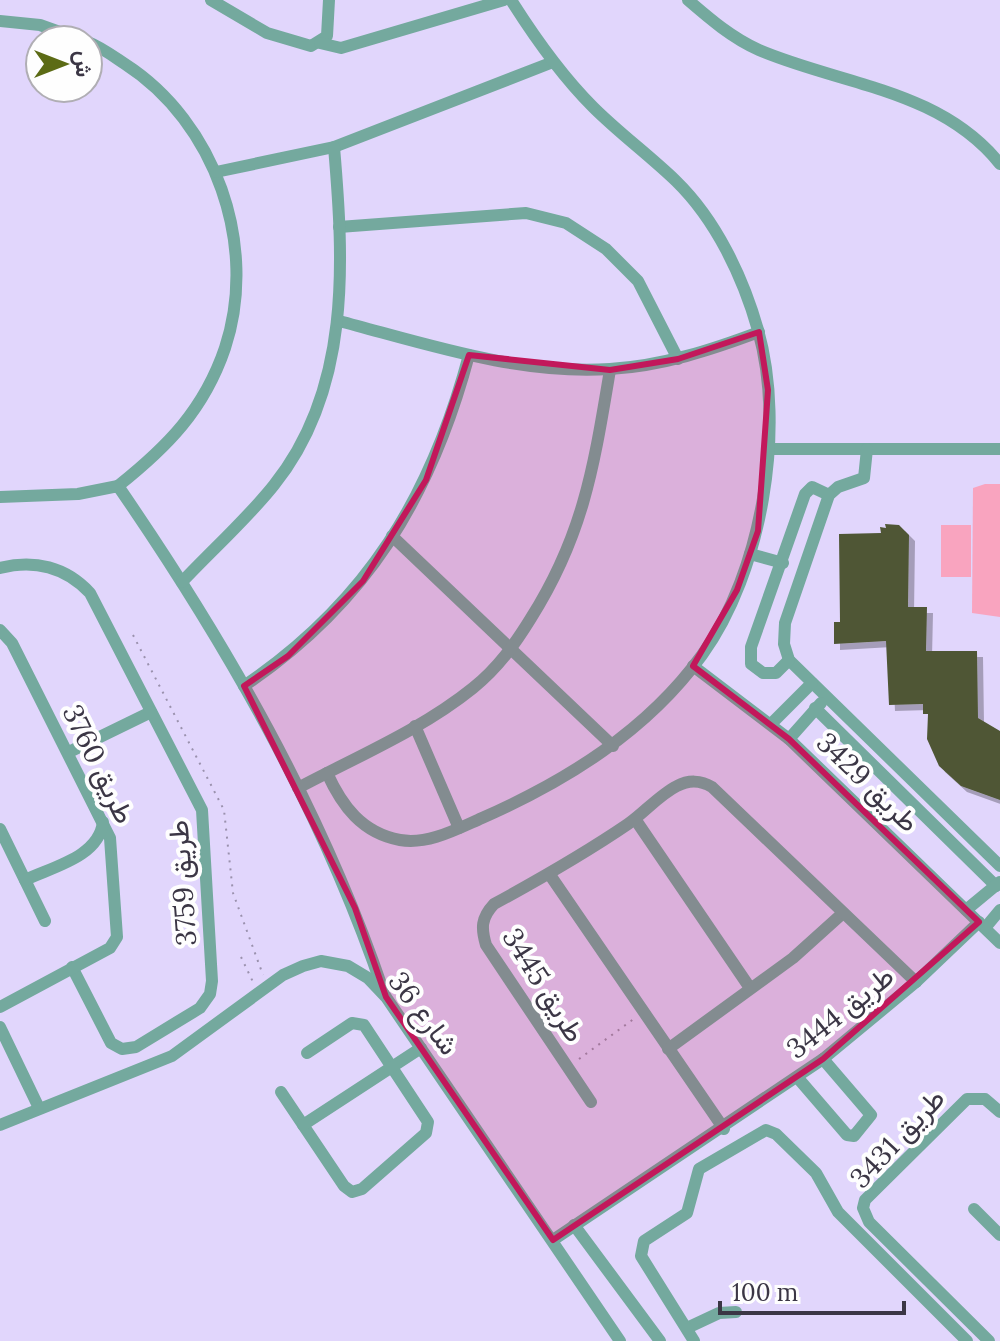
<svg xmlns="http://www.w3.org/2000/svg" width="1000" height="1341" font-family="Lora,Vazirmatn,serif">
<defs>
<filter id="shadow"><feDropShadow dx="6" dy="6" stdDeviation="0" flood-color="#0004"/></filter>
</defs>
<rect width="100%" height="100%" fill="#e1d6fc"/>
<g fill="#f9a4bf">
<polygon points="985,484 1000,484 1000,617 972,613 973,488"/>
<rect x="941" y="525" width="30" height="52"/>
</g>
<polygon fill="#4f5735" filter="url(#shadow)" points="885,524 899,525 909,535 908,607 927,607 926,651 977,651 978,718 1000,731 1000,800 961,786 939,766 927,739 928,714 923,714 923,704 889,705 886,641 834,644 834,622 840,622 839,534 881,533 880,527 886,528"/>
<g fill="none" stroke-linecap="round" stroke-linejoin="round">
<g stroke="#9a91ad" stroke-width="2" stroke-dasharray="2 6" stroke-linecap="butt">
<polyline points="133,635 224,810 233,893 263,975"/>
<polyline points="241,957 253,982"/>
<polyline points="579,1059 635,1018"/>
</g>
<g stroke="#74a99e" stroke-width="12">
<polyline points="211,0 267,33 311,46 327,36 329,0"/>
<path d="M688,0C710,19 732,38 759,50C841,85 940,89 1000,164"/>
<polyline points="0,21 40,25 82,40"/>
<path d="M88,42C101,47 113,56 125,64C215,122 259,245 225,348C204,410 167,447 118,486"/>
<polyline points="320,43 341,48 504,0"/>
<polyline points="216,172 334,147 553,62"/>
<polyline points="339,227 526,213 566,223 606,249 638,281 678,359"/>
<path d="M339,321C427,344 518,375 610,369C662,366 711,350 759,332"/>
<polyline points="767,449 1000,449"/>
<polyline points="867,449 864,478 838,487 829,495 785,623 784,644 789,660 1000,866"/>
<path d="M0,497L78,494L118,486C226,643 322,810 383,990"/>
<polyline points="392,536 613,746"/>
<polyline points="750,554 783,563"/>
<path d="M0,568C34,559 66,567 90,593L202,810L212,981L210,994L200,1008L136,1047L122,1049L111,1043L72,967"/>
<path d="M182,582C212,550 247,519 274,485C351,389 344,263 334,147"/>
<polyline points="0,630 12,643 110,838 117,937 110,948 0,1007"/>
<polyline points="789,660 776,673 763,673 751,664 751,647 805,494 812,487 829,495"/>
<polyline points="693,666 789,739 1000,943"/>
<path d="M244,686C367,603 431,497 469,355"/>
<polyline points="815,708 996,886"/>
<polyline points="771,724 812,683"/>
<polyline points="415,726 459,828"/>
<polyline points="789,739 821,703"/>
<polyline points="69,752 151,712"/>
<path d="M327,773C342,806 362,833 400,840C428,845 457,829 482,818C566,781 647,731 702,655C762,572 786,429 758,330C743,277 716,220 676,181C649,155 619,133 593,107C561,75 535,38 511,0"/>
<path d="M298,788C356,757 421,730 473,688C498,668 515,644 531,618C584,534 594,465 610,370"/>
<polyline points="635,819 750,988"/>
<polyline points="0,829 45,921"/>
<polyline points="550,875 724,1129"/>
<path d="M25,880C52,867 99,857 103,822"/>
<polyline points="966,910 1000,882"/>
<polyline points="985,928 1000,910"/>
<polyline points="0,1027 39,1108"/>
<polyline points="668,1049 793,958 843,913"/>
<polyline points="797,1077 847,1135 854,1136 871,1115 823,1059"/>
<polyline points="281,1092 344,1186 352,1192 362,1189 426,1133 428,1122 364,1025 352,1023 307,1053"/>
<path d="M591,1102L486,945C481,928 481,918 494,904C540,879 584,854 628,824C644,813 659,795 677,786C688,780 701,780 712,787L916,982"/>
<polyline points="0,1125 172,1056 283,975 303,966 321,961 348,966 368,978 386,997 620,1341"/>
<polyline points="303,1125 421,1048"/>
<polyline points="974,1209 1000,1235"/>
<polyline points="574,1225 660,1341"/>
<polyline points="553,1240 823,1059 916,982 979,922"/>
<polyline points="687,1328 719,1313 736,1312"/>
<polyline points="694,1341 641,1256 644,1241 687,1213 699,1169 766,1130 776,1134 816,1173 838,1212 967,1341"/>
<polyline points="989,1341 869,1222 863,1208 865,1200 967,1099 985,1099 1000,1112"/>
</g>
</g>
<path fill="#c2185b" fill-opacity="0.2" stroke="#c2185b" stroke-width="6" stroke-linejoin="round" d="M759,332L768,390L758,531L737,590L693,666L789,739L979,922L823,1059L553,1240L386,997L355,908L244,686L288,656L363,581L426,480L469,355L610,370L678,359Z"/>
<g text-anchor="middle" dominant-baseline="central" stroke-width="8" stroke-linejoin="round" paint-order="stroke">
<g font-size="28" fill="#3b3645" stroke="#fefefe">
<text transform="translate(99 764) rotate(64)">طريق 3760</text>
<text transform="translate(868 782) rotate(44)">طريق 3429</text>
<text transform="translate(182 883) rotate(-94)">طريق 3759</text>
<text transform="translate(544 985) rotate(58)">طريق 3445</text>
<text transform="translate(840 1012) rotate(-39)">طريق 3444</text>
<text transform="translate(424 1013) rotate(53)">شارع 36</text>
<text transform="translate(897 1138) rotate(-47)">طريق 3431</text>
</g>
</g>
<g transform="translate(64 64) rotate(90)"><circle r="38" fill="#fefefe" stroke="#b0aeb4" stroke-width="2"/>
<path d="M0-6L14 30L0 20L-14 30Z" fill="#5c6b15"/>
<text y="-12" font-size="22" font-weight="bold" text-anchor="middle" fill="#3b3645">ش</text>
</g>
<path d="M720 1301v12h184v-12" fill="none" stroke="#3b3645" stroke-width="4"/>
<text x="732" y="1301" font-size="24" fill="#3b3645" stroke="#fefefe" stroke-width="6" paint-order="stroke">100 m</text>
</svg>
